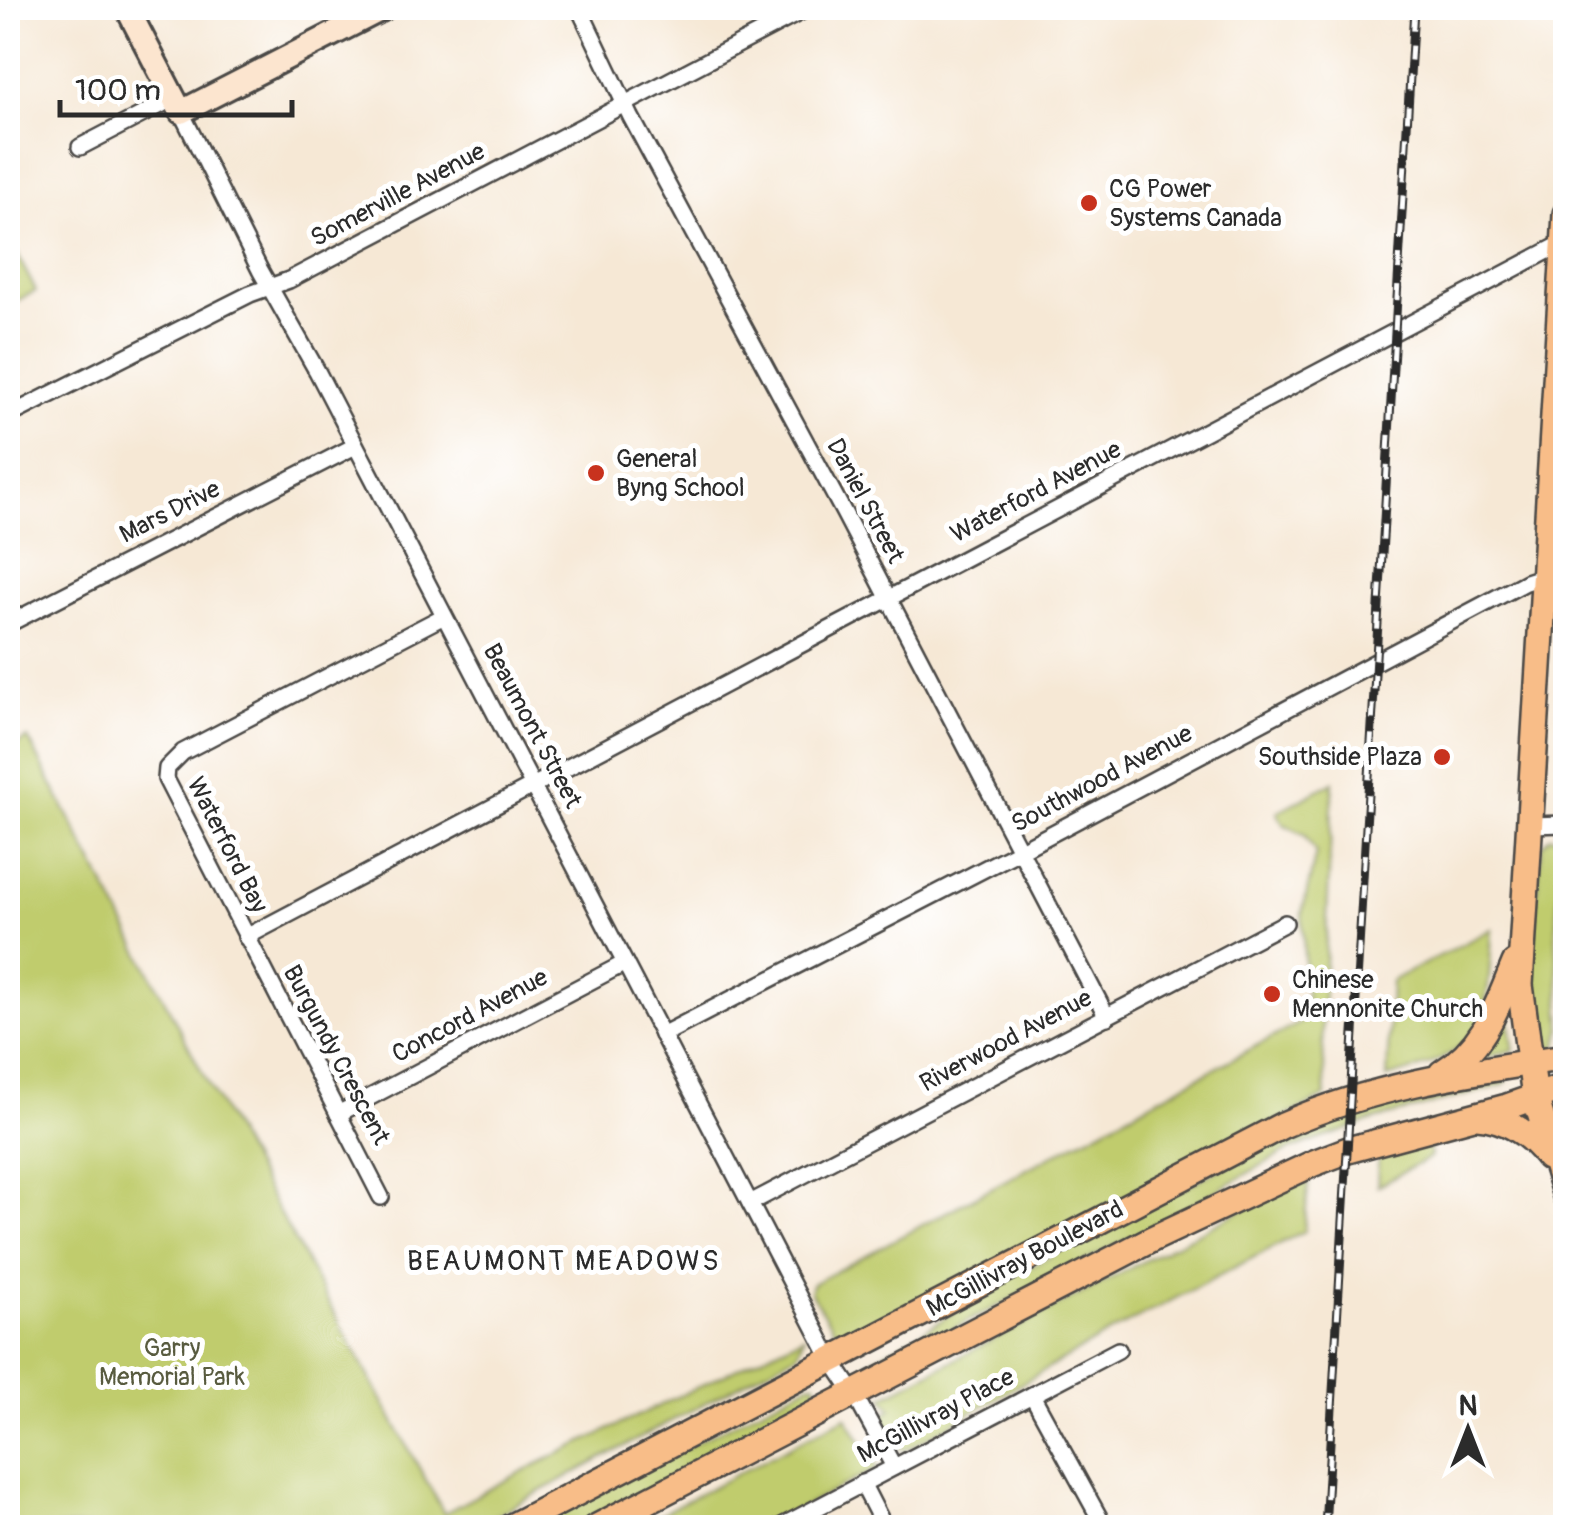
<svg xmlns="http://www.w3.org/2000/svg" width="1573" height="1535" font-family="Pangolin,sans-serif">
<rect width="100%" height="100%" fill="#fff"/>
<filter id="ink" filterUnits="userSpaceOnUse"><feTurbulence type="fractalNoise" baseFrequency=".01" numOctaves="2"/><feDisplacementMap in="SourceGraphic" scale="20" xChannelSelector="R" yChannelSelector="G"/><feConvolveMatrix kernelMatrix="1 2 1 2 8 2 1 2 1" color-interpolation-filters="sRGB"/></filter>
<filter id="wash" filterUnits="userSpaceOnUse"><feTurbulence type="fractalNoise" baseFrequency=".0048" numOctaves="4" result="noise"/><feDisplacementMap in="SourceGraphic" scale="40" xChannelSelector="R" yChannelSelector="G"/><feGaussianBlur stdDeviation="2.25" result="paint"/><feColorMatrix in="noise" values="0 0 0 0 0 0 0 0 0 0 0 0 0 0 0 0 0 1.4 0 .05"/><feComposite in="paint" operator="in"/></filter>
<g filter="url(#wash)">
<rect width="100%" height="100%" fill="#f6e8d5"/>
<g fill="#c0cc6d" stroke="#767c4c" stroke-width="2.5">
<polygon points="8,237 36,291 8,305"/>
<polygon points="28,738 204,1076 444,1513 525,1470 804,1336 798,1353 474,1527 8,1527 8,749"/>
<polygon points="1333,782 1322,1033 1326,1096 854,1335 834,1330 810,1292 812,1284 1307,1019 1302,913 1316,853 1304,834 1283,824 1277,812"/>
<path d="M1550,836L1556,838L1560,849L1556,938L1562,1028L1557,1047L1541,1050C1523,986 1535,910 1542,845Z"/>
<path d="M1492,929C1488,1025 1485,1052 1387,1078L1391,981Z"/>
<polygon points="1507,1007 1514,1050 1474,1061"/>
<polygon points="1504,1078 1507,1081 1503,1085 1371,1121 1287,1151 1163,1221 873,1370 868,1362 921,1333 1001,1282 1288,1134 1364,1104"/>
<polygon points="1427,1134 1431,1157 1377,1186 1379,1146"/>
<polygon points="1309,1175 1304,1231 1113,1331 906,1450 889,1444 878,1417 892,1409 883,1397"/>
<polygon points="816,1383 818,1393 730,1441 672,1478 579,1527 530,1528 809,1384"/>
<polygon points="846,1417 878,1468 764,1527 634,1528"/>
</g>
</g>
<g filter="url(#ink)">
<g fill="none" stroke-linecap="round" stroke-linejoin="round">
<g stroke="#494744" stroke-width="20">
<g id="street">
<polyline points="579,8 631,117 844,513 1107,1017"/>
<polyline points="181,112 260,270 317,371 831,1359 853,1392 894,1467"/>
<polyline points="80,147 174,98"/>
<polyline points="8,416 250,294 289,280 808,8"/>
<polyline points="8,624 355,446"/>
<polyline points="1530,825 1566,824"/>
<polyline points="246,937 1563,243"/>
<polyline points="662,1035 1021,850 1526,582 1566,569"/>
<polyline points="338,1114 625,963"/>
<polyline points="381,1197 166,779 167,768 183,752 444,616"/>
<polyline points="750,1203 1285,923"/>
<polyline points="1032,1395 1105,1528"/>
<polyline points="862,1483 885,1528"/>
<polyline points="778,1528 1118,1350"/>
</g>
</g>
<g stroke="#494744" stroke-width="28">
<polyline id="secondary" points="127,8 181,112 384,8"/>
</g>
<g stroke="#494744" stroke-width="30">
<g id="primary">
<polyline points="1566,214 1520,985 1535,1097 1566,1196"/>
<path d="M1442,1073C1485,1047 1497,1006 1515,963"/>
<path d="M1477,1116C1506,1118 1530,1134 1548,1157"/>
<path d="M509,1528L1283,1125C1375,1085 1468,1072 1566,1057"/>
<polyline points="595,1528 1152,1239 1314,1163 1348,1150 1507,1107 1566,1086"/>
</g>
</g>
<use href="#street" stroke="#fff" stroke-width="15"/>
<use href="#secondary" stroke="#fce5cf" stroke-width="22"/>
<use href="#primary" stroke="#f8bd88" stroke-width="25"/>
<g stroke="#2b2b2b" stroke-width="9">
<polyline id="rail" points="1325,1528 1414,8"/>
</g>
<use href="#rail" stroke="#fff" stroke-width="5" stroke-dasharray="15" stroke-linecap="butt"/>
</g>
</g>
<g fill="#c8321e" stroke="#fff" stroke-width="4">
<circle cx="1089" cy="203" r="10"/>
<circle cx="596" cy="473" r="10"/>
<circle cx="1442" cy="757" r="10"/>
<circle cx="1272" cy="994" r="10"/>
</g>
<g text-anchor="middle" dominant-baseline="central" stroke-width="10" stroke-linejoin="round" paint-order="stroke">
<g font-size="25" fill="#2b2b2b" stroke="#fff" text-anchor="start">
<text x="1109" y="189">CG Power<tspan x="1109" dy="29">Systems Canada</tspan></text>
<text x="616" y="459">General<tspan x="616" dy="29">Byng School</tspan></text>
<text x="1422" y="757" text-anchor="end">Southside Plaza</text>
<text x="1292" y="980">Chinese<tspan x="1292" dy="29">Mennonite Church</tspan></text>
</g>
<g font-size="25" fill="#2b2b2b" stroke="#fff">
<text transform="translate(398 195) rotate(-28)">Somerville Avenue</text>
<text transform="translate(1036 492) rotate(-28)">Waterford Avenue</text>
<text transform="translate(865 501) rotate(62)">Daniel Street</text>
<text transform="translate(170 512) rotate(-27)">Mars Drive</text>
<text transform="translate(532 726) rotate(62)">Beaumont Street</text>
<text transform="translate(1102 779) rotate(-28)">Southwood Avenue</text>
<text transform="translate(227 845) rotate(63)">Waterford Bay</text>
<text transform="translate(470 1016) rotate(-28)">Concord Avenue</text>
<text transform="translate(1006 1041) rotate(-28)">Riverwood Avenue</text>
<text transform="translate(336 1055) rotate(62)">Burgundy Crescent</text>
<text transform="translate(1025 1259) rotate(-28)">McGillivray Boulevard</text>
<text transform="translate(936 1416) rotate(-28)">McGillivray Place</text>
</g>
<g font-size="25" fill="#585b3f" stroke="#fff">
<text x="172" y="1348">Garry<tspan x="172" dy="29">Memorial Park</tspan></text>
</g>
<g font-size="28" letter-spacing="2.5" fill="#2b2b2b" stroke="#fff">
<text x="564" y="1261">BEAUMONT MEADOWS</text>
</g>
</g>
<rect width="1573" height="1535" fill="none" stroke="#fff" stroke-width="40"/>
<g transform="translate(1468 1430)" stroke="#ffffff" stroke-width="8" paint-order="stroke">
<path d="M0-8L18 38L0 25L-18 38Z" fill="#2b2b2b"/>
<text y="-15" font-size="28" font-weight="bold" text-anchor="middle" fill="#2b2b2b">N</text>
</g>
<path d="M60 100v15h232v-15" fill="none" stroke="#2b2b2b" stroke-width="5"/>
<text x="75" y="100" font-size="30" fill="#2b2b2b" stroke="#ffffff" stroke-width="8" paint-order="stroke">100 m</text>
</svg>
